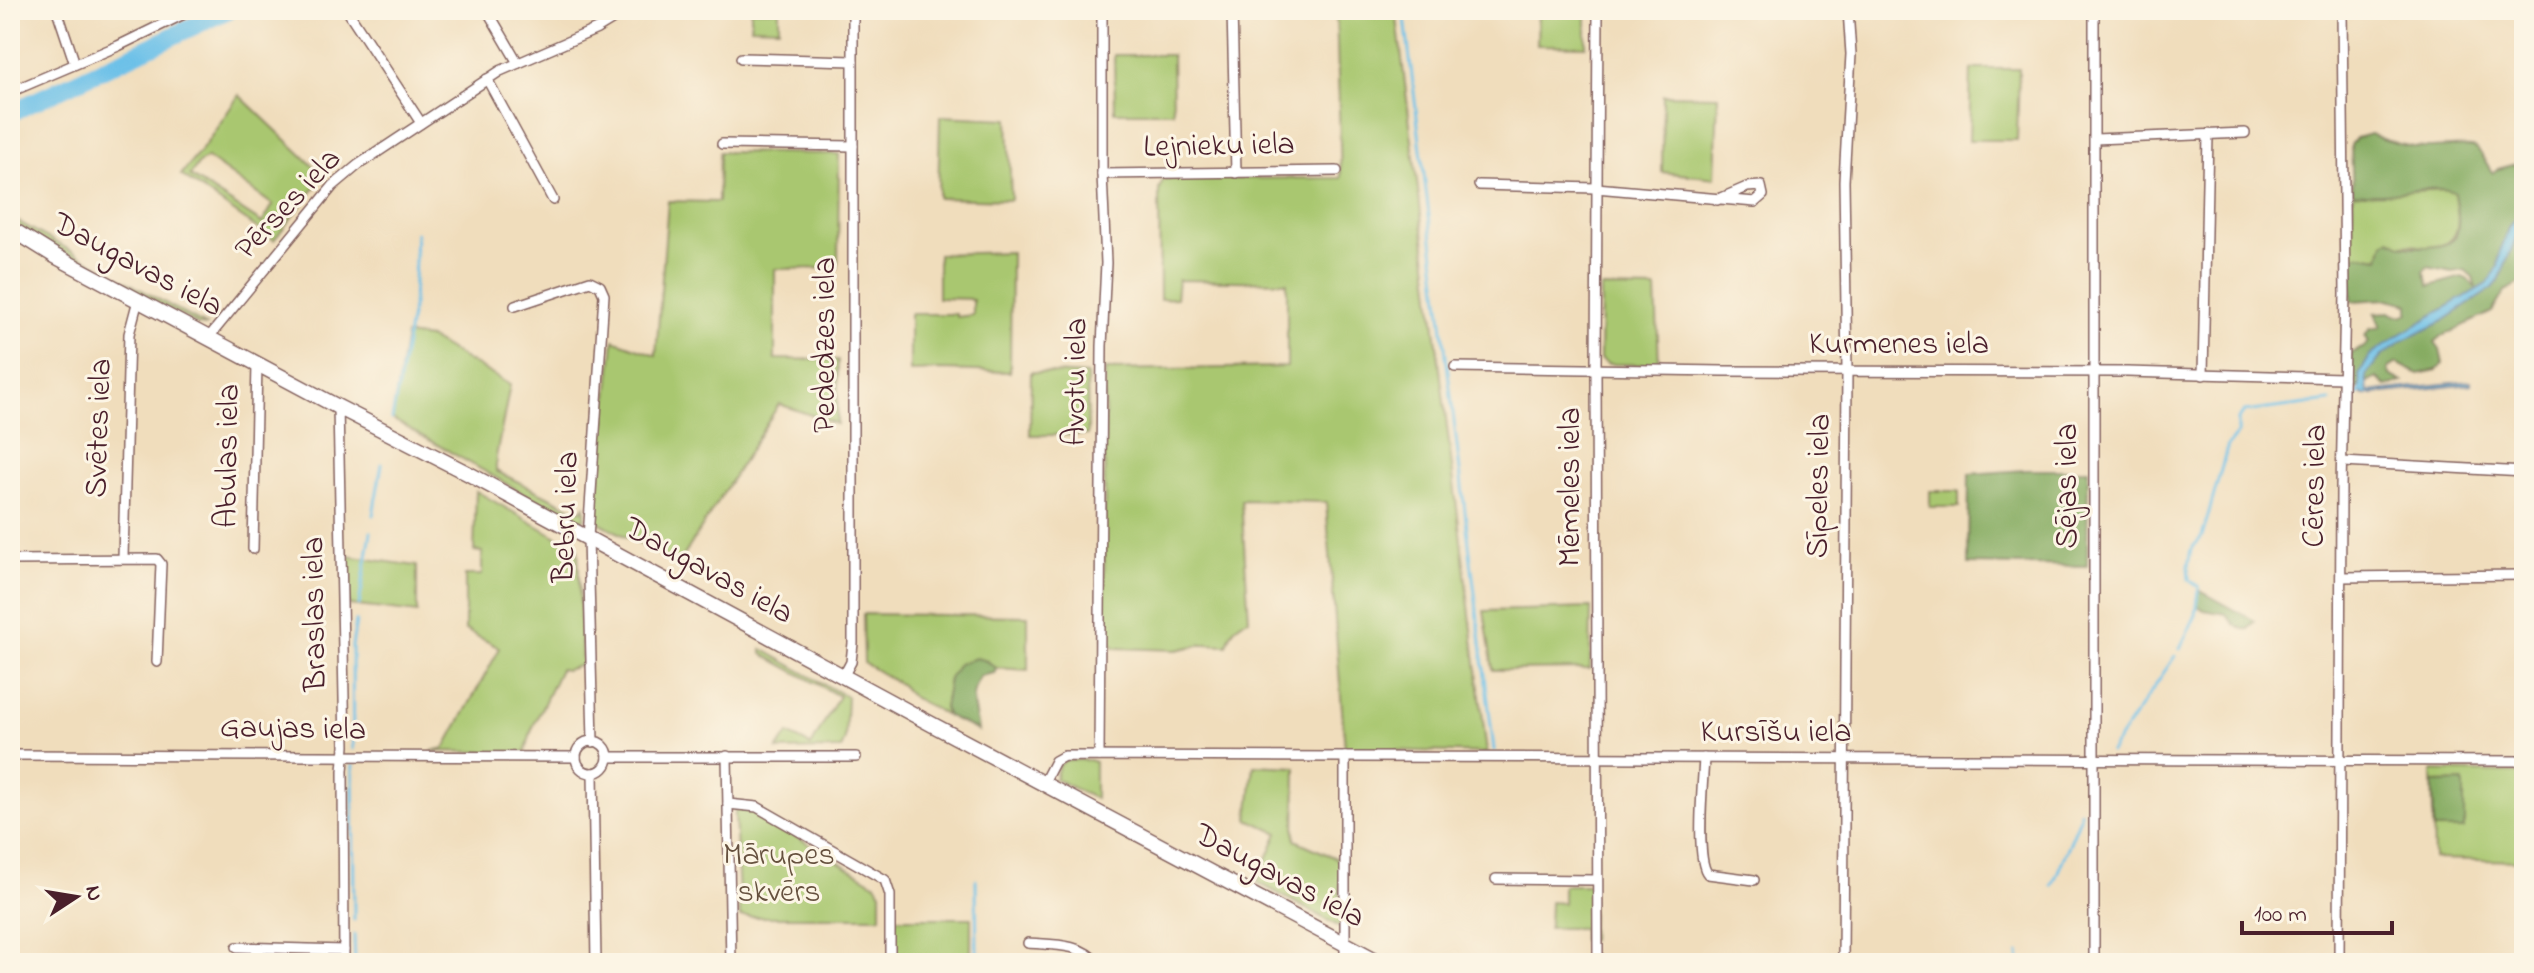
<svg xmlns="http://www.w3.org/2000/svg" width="2534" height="973" font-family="'Indie Flower',sans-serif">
<rect width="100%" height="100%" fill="#fcf5e5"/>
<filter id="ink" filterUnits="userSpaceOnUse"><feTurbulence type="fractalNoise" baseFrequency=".0125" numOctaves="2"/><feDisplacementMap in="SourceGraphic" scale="16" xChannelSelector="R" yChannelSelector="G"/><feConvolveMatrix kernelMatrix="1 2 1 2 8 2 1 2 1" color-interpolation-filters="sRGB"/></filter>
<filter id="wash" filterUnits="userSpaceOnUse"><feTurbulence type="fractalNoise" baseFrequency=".006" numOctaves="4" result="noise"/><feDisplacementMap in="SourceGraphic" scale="32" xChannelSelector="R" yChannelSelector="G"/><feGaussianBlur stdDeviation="1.8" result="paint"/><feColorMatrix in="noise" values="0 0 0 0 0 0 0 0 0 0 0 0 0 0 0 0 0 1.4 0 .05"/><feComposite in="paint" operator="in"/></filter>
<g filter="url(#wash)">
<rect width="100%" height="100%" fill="#f0ddbc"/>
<g fill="#a9c76f" stroke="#7a734d" stroke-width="2" fill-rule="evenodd">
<polygon points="751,10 779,10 779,28 751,27"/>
<path d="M1336,10H1396L1487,753L1345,749L1326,502L1241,500L1249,619C1235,623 1231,632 1227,645L1203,644L1177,650L1116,648L1104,639L1105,370L1287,367V282L1178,280L1176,298L1160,299L1159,190L1163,179L1341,178Z"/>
<polygon points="1538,10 1586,10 1586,46 1537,45"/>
<polygon points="1114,55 1172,55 1173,112 1115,112"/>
<polygon points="1971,69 2019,69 2017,140 1969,140"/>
<path d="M239,95L324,176L274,240L181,175L206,144ZM207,158L273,205L262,223L190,176L199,163Z"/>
<polygon points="1663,95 1718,96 1715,178 1662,172"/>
<polygon points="940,116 1008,119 1011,200 938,198"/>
<polygon points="719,152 839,154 838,268 775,269 775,359 838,360 837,424 779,404 678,565 595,520 614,340 656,355 668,201 718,202"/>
<path d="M2449,189L2455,193C2459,220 2464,247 2427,247C2419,247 2410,243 2402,245C2394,247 2386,254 2380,258L2359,255L2352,257L2353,193C2385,194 2417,190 2449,189Z"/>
<polygon points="10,217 207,326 198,325 27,232 10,222"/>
<polygon points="1011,252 1010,372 940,370 910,371 910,314 956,314 956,317 973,315 973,299 938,298 938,254"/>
<polygon points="1601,288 1656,289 1659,365 1608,364 1600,359"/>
<polygon points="406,335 429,338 510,385 496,457 496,471 576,510 582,510 585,506 585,518 582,520 525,494 392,419"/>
<polygon points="1031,372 1087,375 1088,435 1030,435"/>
<polygon points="476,491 578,549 582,665 566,670 560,669 532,729 525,753 432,751 445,748 500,648 465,630 465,575 482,575 482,552 474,551"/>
<rect x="1930" y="491" width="29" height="16"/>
<polygon points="347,556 417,566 417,613 349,605"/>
<polygon points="1591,608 1590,669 1493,670 1484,611"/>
<polygon points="863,614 1028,616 1028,670 996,668 987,661 949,679 944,708 948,716 912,697 901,685 864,663"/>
<polygon points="762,649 847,697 845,739 841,749 777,750 788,734 811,746 839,696 762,654"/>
<polygon points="1066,760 1089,760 1095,762 1095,799 1055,779 1059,765"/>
<polygon points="1254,765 1296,767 1295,840 1340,860 1340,927 1257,882 1278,833 1248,819"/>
<polygon points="2432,771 2524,773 2524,861 2434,859"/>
<polygon points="740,806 746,807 876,884 881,892 881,917 740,917 735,815 735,810"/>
<polygon points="1563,885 1592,885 1591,940 1582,940 1582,928 1549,928 1550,902 1563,903"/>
<polygon points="895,918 971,918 971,963 896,963"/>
</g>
<g fill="#86ac62" stroke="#686646" stroke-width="2" fill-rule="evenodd">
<path d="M2370,134C2386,141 2407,147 2425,148C2438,149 2468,144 2475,148C2484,153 2486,166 2493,173L2498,169L2524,162V281L2505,291L2492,312L2442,336L2435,342L2440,349L2443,364L2437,370L2418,374L2397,363L2388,369L2390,375L2403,382L2386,386L2377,378L2352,391L2351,353L2365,347L2369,342L2365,336L2370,329L2381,327L2375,313L2390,312C2396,317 2402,317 2409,313V304L2388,299L2352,301V257L2359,255L2380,258L2384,242L2390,239C2391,239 2400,245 2401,245C2412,248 2449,249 2455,237C2461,225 2457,206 2455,193C2439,184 2404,192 2385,194C2374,195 2363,194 2353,193L2351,145L2356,138ZM2427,267L2453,272L2465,270L2473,277L2476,288L2469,280L2462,277L2430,286L2424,272Z"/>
<polygon points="2026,470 2088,470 2087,566 1968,564 1969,474"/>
<path d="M2199,590L2255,621L2249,629C2238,631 2232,622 2226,614L2204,610L2197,605Z"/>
<path d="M976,658L987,661L996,668L995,673L980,676C967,699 975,707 978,731L948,716L944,708L949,679L958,664Z"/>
<polygon points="2464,782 2464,829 2434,829 2433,783"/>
</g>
<polygon fill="#6bc0e8" stroke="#5a708a" stroke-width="2" points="2524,209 2524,228 2516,238 2499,281 2493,288 2442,322 2402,341 2381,357 2366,376 2368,392 2471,381 2471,384 2363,395 2360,392 2359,375 2370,356 2401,334 2488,283 2498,266 2500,251 2510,226"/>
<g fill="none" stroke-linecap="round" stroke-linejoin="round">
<g stroke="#6bc0e8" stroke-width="3">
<polyline points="1404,10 1494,750"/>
<polyline points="2354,397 2360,392 2361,388"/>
<polyline points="392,419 413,305 416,233"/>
<polyline points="373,515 382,464"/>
<polyline points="359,605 371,532"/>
<polyline points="2180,648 2196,615 2199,587 2189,580 2188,566 2191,549 2202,537 2228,445 2238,433 2238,420 2244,412 2330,401"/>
<polyline points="353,749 352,646 356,621"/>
<polyline points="2110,752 2175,656"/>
<polyline points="353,766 354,920"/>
<polyline points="976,880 977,963"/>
<polyline points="2052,886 2080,818 2080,811"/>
<polyline points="354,935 355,963"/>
<polyline points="2019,953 2020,963"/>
</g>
<polyline stroke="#6bc0e8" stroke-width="18" points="10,113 228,10"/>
</g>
</g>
<g filter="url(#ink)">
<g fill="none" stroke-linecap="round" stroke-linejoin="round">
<g stroke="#84625e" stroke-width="12">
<g id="street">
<polyline points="57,10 75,64"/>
<polyline points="347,10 421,123"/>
<polyline points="487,10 518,63"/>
<polyline points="1232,10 1236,173"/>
<polyline points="741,58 853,61"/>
<polyline points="487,79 553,200"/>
<polyline points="10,92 118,46 192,10"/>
<polyline points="2095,139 2245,133"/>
<polyline points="722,144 853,146"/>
<polyline points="1102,174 1337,171"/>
<polyline points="1479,185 1596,188 1755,202 1763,195 1761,186 1747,187 1717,200"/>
<polyline points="515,306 590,281 600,286 604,295 588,538 593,742"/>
<polyline points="209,337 333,186 358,165 500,71 597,29 628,10"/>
<polyline points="1455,367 1724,371 2127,372 2343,378"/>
<polyline points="2203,375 2208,135"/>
<polyline points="338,407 345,746 343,771 344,963"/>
<polyline points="2343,462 2524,472"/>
<polyline points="253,549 257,364"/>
<polyline points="123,558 129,334 138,300"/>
<polyline points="10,560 157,559 161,564 157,662"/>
<polyline points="2341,577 2524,575"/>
<polyline points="843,677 851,662 853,643 853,10"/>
<circle cx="592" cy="757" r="16"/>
<polyline points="10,755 576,757"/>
<polyline points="727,756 731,963"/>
<polyline points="1099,756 1102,346 1106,263 1102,174 1102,10"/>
<polyline points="608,757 856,757"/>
<polyline points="1345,757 1345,963"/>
<path d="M1704,758C1703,781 1695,860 1708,874L1754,880"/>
<polyline points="593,773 596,963"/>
<polyline points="1043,784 1055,761 1064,756 2524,761"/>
<polyline points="728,804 757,807 885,880 890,895 890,963"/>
<polyline points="1496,879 1597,880"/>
<path d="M1028,943C1052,945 1082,943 1097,963"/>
<polyline points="237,947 344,950"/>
<polyline points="1598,963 1596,368 1598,10"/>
<polyline points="1843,963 1847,370 1844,181 1851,54 1848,10"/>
<polyline points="2094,963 2094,10"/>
<polyline points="2339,963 2341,488 2345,294 2342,10"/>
</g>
</g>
<g stroke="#84625e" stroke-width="17">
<polyline id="primary" points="10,228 55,256 338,407 469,474 935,726 1381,963"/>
</g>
<use href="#street" stroke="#fff" stroke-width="9"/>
<use href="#primary" stroke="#fff" stroke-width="14"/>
</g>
</g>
<g text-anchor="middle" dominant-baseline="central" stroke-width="6" stroke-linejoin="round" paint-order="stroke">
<g font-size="32" fill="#4a1f2b" stroke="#fcf5e5">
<text transform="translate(1219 147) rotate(-1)">Lejnieku iela</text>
<text transform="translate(289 205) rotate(-47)">Pērses iela</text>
<text transform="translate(137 266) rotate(28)">Daugavas iela</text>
<text transform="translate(826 345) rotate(-90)">Pededzes iela</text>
<text x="1899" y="345">Kurmenes iela</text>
<text transform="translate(1077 382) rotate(-89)">Avotu iela</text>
<text transform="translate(100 428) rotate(-88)">Svētes iela</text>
<text transform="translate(229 456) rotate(-89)">Abulas iela</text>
<text transform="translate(1820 486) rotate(-89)">Sīpeles iela</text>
<text transform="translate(2068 486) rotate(-90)">Sējas iela</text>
<text transform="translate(2316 486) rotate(-89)">Cēres iela</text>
<text transform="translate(1571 487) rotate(-90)">Mēmeles iela</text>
<text transform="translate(567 517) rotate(-88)">Bebru iela</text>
<text transform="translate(708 572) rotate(29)">Daugavas iela</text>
<text transform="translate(316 614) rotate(-91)">Braslas iela</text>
<text transform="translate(293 730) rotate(1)">Gaujas iela</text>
<text x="1776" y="733">Kursīšu iela</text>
<text transform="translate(1279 877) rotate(28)">Daugavas iela</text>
</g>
<g font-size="32" fill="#66513f" stroke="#fcf5e5">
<text x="779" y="856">Mārupes<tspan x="779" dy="37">skvērs</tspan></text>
</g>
</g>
<rect width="2534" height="973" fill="none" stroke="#fcf5e5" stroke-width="40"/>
<g transform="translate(76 897) rotate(78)" stroke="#fcf5e5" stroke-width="6" paint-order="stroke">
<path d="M0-6L14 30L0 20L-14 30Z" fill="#4a1f2b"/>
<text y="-12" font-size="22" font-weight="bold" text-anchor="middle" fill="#4a1f2b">N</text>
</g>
<path d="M2242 921v12h150v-12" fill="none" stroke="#4a1f2b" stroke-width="4"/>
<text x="2254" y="921" font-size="24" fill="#4a1f2b" stroke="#fcf5e5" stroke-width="6" paint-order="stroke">100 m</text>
</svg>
